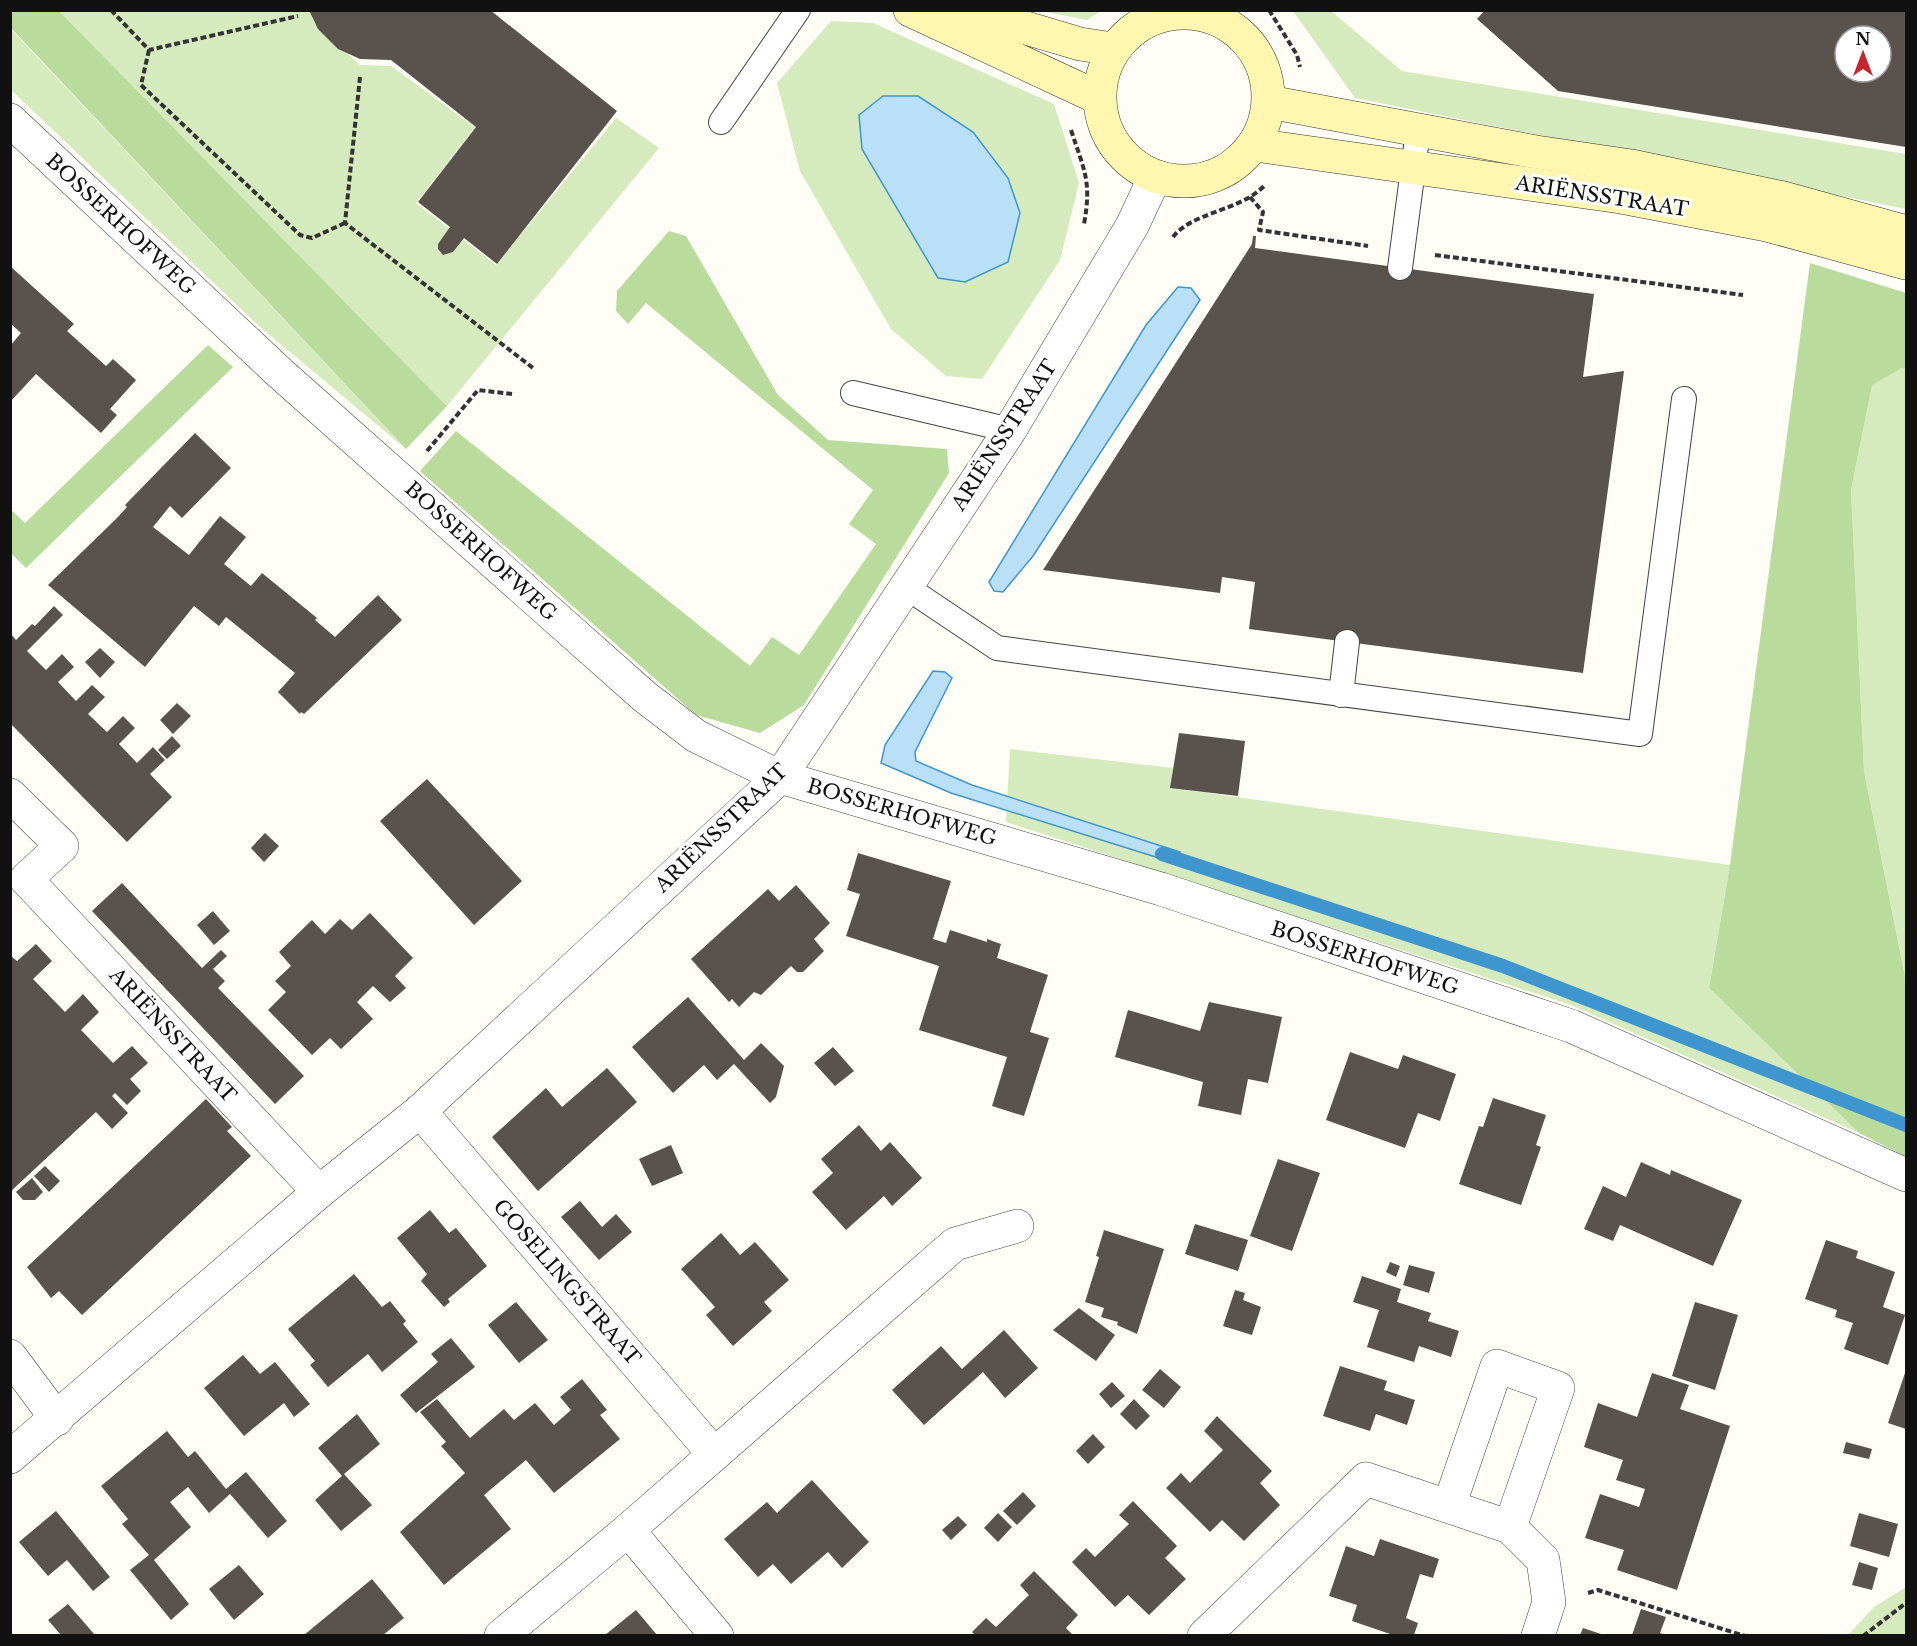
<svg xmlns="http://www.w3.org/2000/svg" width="1917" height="1646" font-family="'Libre Baskerville',serif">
<rect width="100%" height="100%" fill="#fffdf5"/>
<g fill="#d5ebbd">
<polygon points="59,11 311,11 314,22 360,65 391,66 475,127 416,203 496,265 616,118 659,148 447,406"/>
<polygon points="1041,11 1101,11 1087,20"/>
<polygon points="1293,11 1331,11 1402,71 1906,154 1906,209 1355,98"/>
<polygon points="831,21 873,23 1054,104 1079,183 1060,260 982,379 946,376 891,329 800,171 777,83"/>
<polygon points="10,28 406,449 259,326 11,90"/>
<polygon points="1902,368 1906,369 1906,982 1864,771 1851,490 1872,384"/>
<polygon points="1010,749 1173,768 1171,788 1730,865 1709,988 1859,1133 1571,1005 1006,822"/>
<polygon points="1906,1587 1906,1635 1848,1635 1874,1607"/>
</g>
<g fill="#b9dc9c">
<polygon points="11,10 59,11 447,406 406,449 11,28"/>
<polygon points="669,231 686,236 778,395 828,440 947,449 949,473 804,705 760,733 696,715 420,471 456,431 750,666 772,637 799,655 876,544 849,524 873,490 646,303 628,324 616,311 617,291"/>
<polygon points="1810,263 1906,293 1906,369 1902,368 1872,385 1851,490 1864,771 1906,982 1906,1157 1859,1133 1709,988 1730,865"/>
<polygon points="208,345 233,367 26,568 11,553 11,510 25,523"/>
</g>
<g fill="#b9e0f7" stroke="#3f96cf" stroke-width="1.5">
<polygon points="883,96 918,96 973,132 1008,178 1020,213 1008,262 965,282 938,278 862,149 859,115"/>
<polygon points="1178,287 1191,288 1200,300 1033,556 1003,592 994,591 989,582 1146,325"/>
<polygon points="933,671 945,672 952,678 915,752 916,761 972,785 1180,852 1175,863 951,793 881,763 885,745"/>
</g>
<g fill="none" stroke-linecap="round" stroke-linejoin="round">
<polyline stroke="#3f96cf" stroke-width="14" points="1162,854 1503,966 1906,1125"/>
</g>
<g fill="#5a524d" fill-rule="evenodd">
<polygon points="309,10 490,10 617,111 497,264 464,238 453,252 443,255 438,249 438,244 450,227 418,202 476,127 391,60 360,59 338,49 318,29"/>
<path d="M1485,10H1906V147L1558,91L1477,19ZM1845,36H1881V72H1845Z"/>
<polygon points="1253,236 1256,236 1255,248 1594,294 1583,377 1624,371 1583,673 1249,629 1255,582 1222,577 1220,593 1043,570 1252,244"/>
<polygon points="10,266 74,324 67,331 106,366 113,359 136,380 110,409 117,415 101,433 36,374 10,402 10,346 21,333 10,323"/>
<polygon points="195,433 231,468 182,518 170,506 153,527 189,555 220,516 246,537 224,564 251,586 262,573 317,618 315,620 335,637 378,595 402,620 304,714 301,712 300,714 278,692 295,673 226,617 219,626 194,606 145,667 48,585 117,518 127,507 125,505"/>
<polygon points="54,606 63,615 27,651 46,670 62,654 74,667 58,682 76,701 92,685 105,697 88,714 107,732 123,716 135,728 119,744 137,763 153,747 165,760 150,774 172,797 127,842 10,723 10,633 16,640 32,624 35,626"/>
<polygon points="100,648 115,662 100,678 85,662"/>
<polygon points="177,703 191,716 173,734 160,720"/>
<polygon points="1179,733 1245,741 1238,796 1170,788"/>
<polygon points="172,736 181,746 167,759 158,750"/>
<polygon points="427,779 522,881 474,925 380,821"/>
<polygon points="265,833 279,846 264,862 251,848"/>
<polygon points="858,853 951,881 933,939 946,943 950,930 987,942 987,939 1001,944 997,958 1048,975 1030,1032 1049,1038 1024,1116 992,1106 1007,1057 919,1030 939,966 846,936 860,894 847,890"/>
<polygon points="122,883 202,968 221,950 227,956 213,969 225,981 218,988 304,1076 275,1104 92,911"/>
<polygon points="796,885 830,923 814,939 824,951 803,972 797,972 791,966 761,995 754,992 739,1007 732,999 729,1002 691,959 768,889 779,901"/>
<polygon points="213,911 230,931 214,945 197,925"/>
<polygon points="370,913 413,958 395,976 406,988 390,1002 373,986 357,1002 373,1019 341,1049 330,1038 312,1055 268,1010 286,992 275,981 291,966 279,952 312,920 325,934 340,919 352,930"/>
<polygon points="36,944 52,961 33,979 65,1012 83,994 99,1012 81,1030 113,1063 132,1046 148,1063 130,1079 141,1091 127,1105 115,1093 112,1096 128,1113 112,1129 96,1112 10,1192 10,955 17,961"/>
<polygon points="688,997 744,1060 761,1043 784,1066 776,1097 770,1103 734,1064 717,1080 704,1065 673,1093 632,1047"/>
<polygon points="1209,1002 1282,1017 1268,1083 1248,1079 1241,1115 1198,1106 1203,1082 1115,1057 1128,1010 1200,1031"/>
<polygon points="833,1047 854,1071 835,1086 814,1063"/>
<polygon points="1350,1052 1398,1069 1403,1055 1456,1074 1440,1121 1418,1113 1405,1148 1326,1120"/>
<polygon points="607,1068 637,1102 538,1191 492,1137 546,1088 562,1107"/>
<polygon points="1493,1098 1546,1115 1536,1145 1541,1147 1521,1205 1459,1184 1479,1126 1483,1127"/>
<polygon points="206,1099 232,1127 227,1131 251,1156 82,1315 59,1291 51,1298 27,1267"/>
<polygon points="859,1125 881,1151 890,1142 922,1178 892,1206 884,1196 846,1230 812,1192 833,1173 821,1159"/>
<polygon points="671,1145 683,1173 652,1186 639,1159"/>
<polygon points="1278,1159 1320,1173 1292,1251 1250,1236"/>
<polygon points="1641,1162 1670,1175 1671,1170 1742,1200 1713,1266 1620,1225 1613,1241 1584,1229 1603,1186 1626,1197"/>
<polygon points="45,1166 60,1181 49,1192 34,1176"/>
<polygon points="32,1178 43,1192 35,1200 23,1200 16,1192"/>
<polygon points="580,1201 602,1227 616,1214 632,1232 599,1260 561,1217"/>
<polygon points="430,1210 449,1233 456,1228 487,1266 448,1299 450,1302 444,1307 421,1281 427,1274 397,1238"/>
<polygon points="1195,1224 1248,1240 1238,1271 1185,1254"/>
<polygon points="1104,1230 1164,1249 1137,1334 1117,1325 1118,1322 1101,1317 1104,1308 1085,1302 1099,1257 1096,1256"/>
<polygon points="721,1233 740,1255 755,1242 789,1280 764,1302 772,1311 733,1346 706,1315 715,1307 681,1269"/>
<polygon points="1826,1240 1858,1251 1856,1258 1895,1272 1883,1307 1905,1315 1888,1365 1844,1349 1853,1323 1835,1317 1837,1310 1805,1299"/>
<polygon points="1390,1262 1400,1266 1396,1277 1386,1272"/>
<polygon points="1409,1265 1435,1272 1429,1293 1403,1285"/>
<polygon points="354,1274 382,1307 390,1301 406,1321 403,1324 418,1342 382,1372 368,1354 328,1387 310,1365 315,1361 288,1329"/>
<polygon points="1362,1276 1401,1289 1397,1302 1431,1313 1428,1321 1459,1331 1451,1357 1419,1346 1414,1362 1367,1347 1379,1310 1353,1302"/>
<polygon points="1235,1290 1245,1293 1243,1300 1261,1307 1252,1335 1223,1326"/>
<polygon points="516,1302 548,1340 519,1363 488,1325"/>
<polygon points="1695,1302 1738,1315 1715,1390 1672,1376"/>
<polygon points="1079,1308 1115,1335 1096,1361 1053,1330"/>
<polygon points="1004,1330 1038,1368 1005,1398 983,1372 924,1425 892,1390 941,1346 962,1369"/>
<polygon points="451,1338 475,1367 416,1413 400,1395 438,1362 431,1354"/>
<polygon points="243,1355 260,1374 275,1362 310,1404 294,1417 284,1403 244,1436 204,1388"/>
<polygon points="1340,1366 1387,1381 1384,1390 1415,1400 1407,1425 1376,1414 1370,1431 1323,1416"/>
<polygon points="1160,1369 1181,1387 1164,1408 1142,1390"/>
<polygon points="1906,1370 1906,1429 1888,1423"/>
<polygon points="1652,1373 1689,1385 1680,1409 1730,1426 1677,1590 1617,1570 1624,1550 1585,1538 1600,1494 1639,1507 1645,1489 1616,1480 1623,1460 1584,1447 1598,1403 1637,1417"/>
<polygon points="582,1379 607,1410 600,1415 620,1439 554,1493 526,1460 484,1495 511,1529 444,1585 400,1532 465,1473 441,1446 446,1442 420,1412 437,1399 470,1438 504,1409 514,1420 535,1403 554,1425 571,1410 560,1397"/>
<polygon points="1112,1382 1125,1396 1111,1408 1099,1394"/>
<polygon points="1134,1399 1150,1416 1136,1430 1120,1414"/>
<polygon points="357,1414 380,1444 344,1474 372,1505 341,1531 315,1500 342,1476 318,1448"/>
<polygon points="1217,1416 1272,1471 1260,1483 1280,1505 1244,1541 1222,1520 1210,1532 1166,1488 1181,1473 1190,1483 1223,1450 1204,1431"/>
<polygon points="167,1431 188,1457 195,1451 226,1489 246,1472 287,1521 268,1538 230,1494 209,1513 188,1487 170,1502 191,1527 154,1560 189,1604 171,1620 130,1570 149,1555 122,1524 128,1519 101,1486"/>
<polygon points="1093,1434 1105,1447 1088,1464 1076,1451"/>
<polygon points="1846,1442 1872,1449 1869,1459 1843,1453"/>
<polygon points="812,1480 869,1542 842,1568 828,1552 791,1584 773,1564 758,1577 724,1539 767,1502 777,1513"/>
<polygon points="1023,1492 1036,1506 1017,1525 1003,1511"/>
<polygon points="1133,1501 1177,1546 1165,1558 1186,1579 1149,1615 1128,1595 1115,1607 1072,1562 1086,1548 1095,1557 1129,1524 1119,1515"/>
<polygon points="56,1511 110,1577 93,1591 67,1560 48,1576 19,1542"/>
<polygon points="998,1513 1012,1527 998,1542 984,1528"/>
<polygon points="1859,1513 1898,1524 1889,1557 1850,1546"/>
<polygon points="958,1516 967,1525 951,1540 942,1530"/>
<polygon points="1380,1539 1439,1559 1433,1578 1420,1574 1406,1618 1418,1623 1414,1635 1393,1635 1352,1621 1357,1605 1329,1596 1346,1546 1374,1556"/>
<polygon points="1859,1562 1878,1568 1872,1590 1852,1585"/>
<polygon points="239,1565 264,1594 234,1620 209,1589"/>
<polygon points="1034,1571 1078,1615 1066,1628 1073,1635 975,1635 972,1632 986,1618 996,1627 1029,1595 1020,1585"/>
<polygon points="372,1579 404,1618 383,1635 304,1635"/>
<polygon points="68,1604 95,1635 61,1635 48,1620"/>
<polygon points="1641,1609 1666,1617 1660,1633 1667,1635 1632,1635"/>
<polygon points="636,1610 657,1635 605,1635"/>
<polygon points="1583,1628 1604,1635 1580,1635"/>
</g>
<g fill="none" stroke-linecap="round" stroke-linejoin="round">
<g stroke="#444" stroke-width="26">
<g id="lane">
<polyline points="1203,14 1204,10"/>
<polyline points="721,122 798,10"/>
<polyline points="1400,268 1418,131"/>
<polyline points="853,393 1010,430"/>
<polyline points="906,587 997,648 1640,734 1684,399"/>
<polyline points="1341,695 1347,642"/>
</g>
</g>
<g stroke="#444" stroke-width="34">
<g id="street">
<polyline points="10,120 280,373 645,697 696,736 780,777 1161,889 1571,1026 1906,1175"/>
<polyline points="10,795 62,846 26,879 319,1192"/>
<polyline points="420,1111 714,1454"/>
<polyline points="10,1356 57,1419"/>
<polyline points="10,1457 319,1192 420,1111 780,777 1010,430 1132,226 1155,177"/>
<polyline points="1449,1506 1497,1366 1558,1388 1510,1527"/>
<polyline points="628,1530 717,1636"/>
<polyline points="501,1636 628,1530 955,1244 1017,1226"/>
<polyline points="1204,1636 1366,1479 1510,1527 1543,1560 1549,1602 1538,1636"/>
</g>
</g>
<g stroke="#333" stroke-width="34">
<g id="secondary">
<polyline points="910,10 1099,98"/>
<polyline points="966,10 1080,44 1113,49"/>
<circle cx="1184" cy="97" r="84"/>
<polyline points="1269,102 1536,152 1631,166 1783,198 1906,232"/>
<polyline points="1255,145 1621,197 1767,225 1906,263"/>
</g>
</g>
<g stroke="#333" stroke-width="4" stroke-dasharray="6 3" stroke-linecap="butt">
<polyline points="111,10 149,50 298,16"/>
<polyline points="1269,10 1297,55 1300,67"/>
<polyline points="149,50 141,85 300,235 312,238 345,223"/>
<polyline points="360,77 345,223 533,368"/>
<path d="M1071,130C1084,170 1092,181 1084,224"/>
<polyline points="1250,197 1263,212 1259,230 1368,246"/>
<path d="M1173,237C1192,212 1240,211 1264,186"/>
<polyline points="1435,255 1743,295"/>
<polyline points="427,451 478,390 512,394"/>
<polyline points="1588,1593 1598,1590 1745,1636"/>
<polyline points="1863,1636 1906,1603"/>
</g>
<use href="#lane" stroke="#fff" stroke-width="24"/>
<use href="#street" stroke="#fff" stroke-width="33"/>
<use href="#secondary" stroke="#fff6b0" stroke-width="33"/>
</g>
<g text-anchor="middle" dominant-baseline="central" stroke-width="6" stroke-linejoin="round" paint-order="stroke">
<g font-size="20" fill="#111" stroke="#fff">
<text transform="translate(1602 196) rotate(9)">ARIËNSSTRAAT</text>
<text transform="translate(121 224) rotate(43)">BOSSERHOFWEG</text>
<text transform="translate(1004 435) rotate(-57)">ARIËNSSTRAAT</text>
<text transform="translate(481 551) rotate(42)">BOSSERHOFWEG</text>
<text transform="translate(902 812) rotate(16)">BOSSERHOFWEG</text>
<text transform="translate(721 828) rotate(-44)">ARIËNSSTRAAT</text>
<text transform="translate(1365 958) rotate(18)">BOSSERHOFWEG</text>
<text transform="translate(173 1035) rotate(47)">ARIËNSSTRAAT</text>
<text transform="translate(567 1282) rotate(49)">GOSELINGSTRAAT</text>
</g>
</g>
<rect width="1917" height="1646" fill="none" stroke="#111111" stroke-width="24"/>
<g transform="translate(1863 54)"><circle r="28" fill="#ffffff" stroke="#a0a0a0" stroke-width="1.5"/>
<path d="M0-4.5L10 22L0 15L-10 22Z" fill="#c4262e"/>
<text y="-9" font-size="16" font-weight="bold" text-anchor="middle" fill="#111111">N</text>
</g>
</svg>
